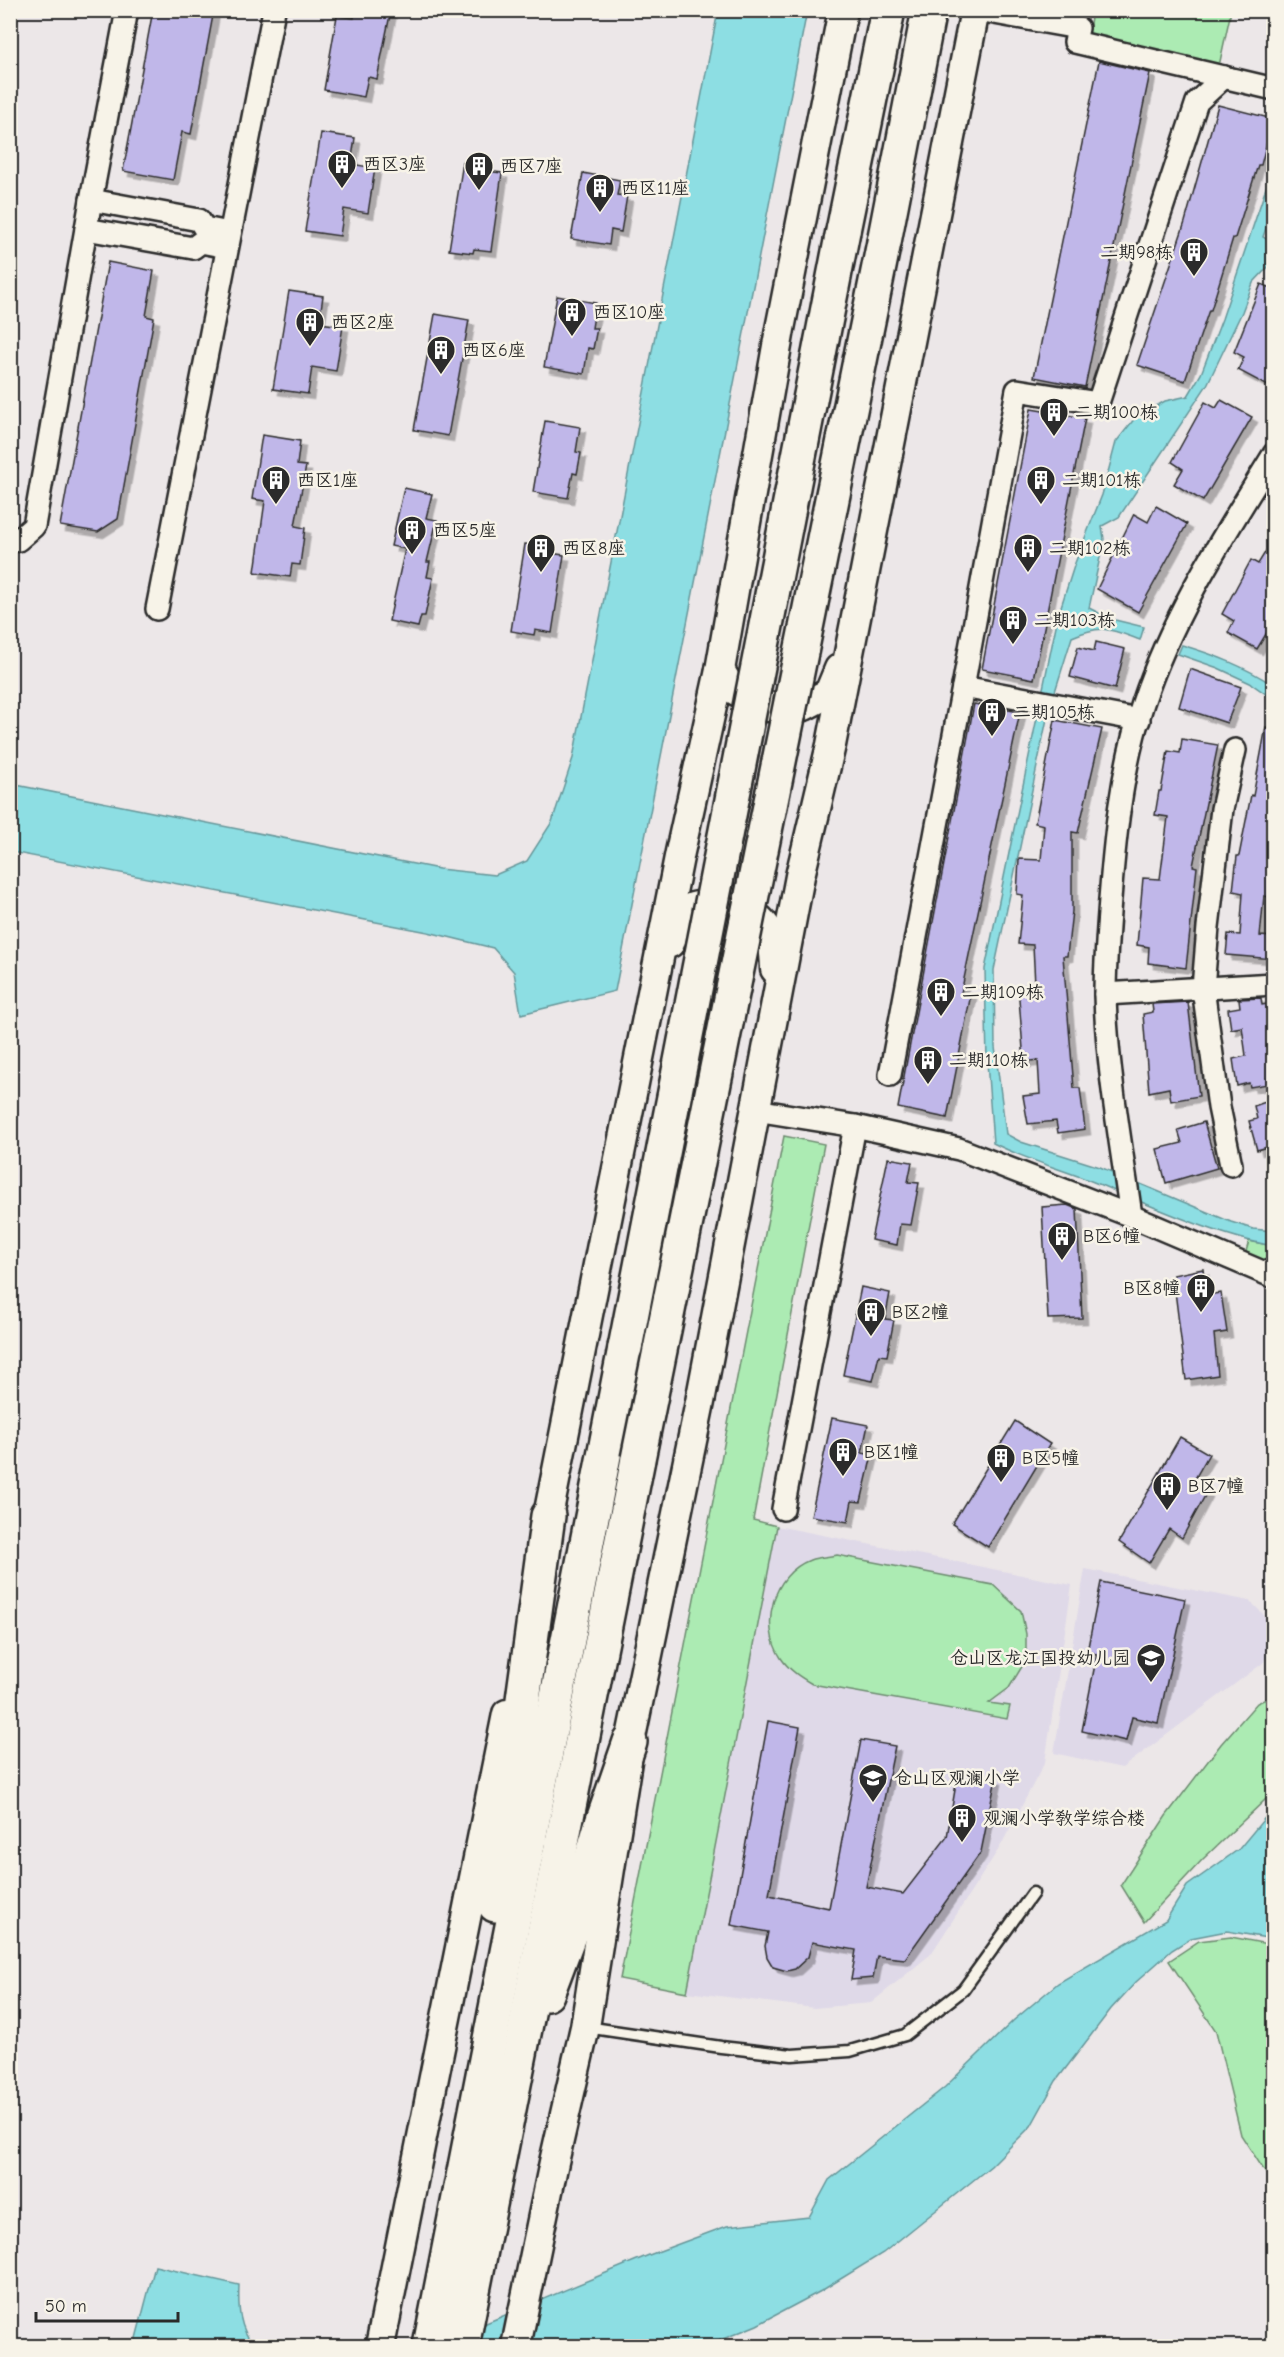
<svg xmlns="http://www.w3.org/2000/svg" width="1284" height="2357" font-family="'Comic Neue','LXGW WenKai TC',sans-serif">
<defs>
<filter id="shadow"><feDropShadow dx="5.5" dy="5.5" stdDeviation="0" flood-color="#0004"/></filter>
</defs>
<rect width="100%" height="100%" fill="#ece7e8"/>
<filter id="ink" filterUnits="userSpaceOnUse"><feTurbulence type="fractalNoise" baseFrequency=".0167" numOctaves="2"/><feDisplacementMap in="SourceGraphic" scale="12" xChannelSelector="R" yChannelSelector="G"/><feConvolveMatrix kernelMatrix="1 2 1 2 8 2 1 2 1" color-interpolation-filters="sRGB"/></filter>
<g filter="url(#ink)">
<g fill="#dfd9e8">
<polygon points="777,1526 1072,1585 1045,1762 1000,1847 931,1954 871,2003 814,2008 687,1992"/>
<polygon points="1085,1569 1250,1601 1263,1614 1273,1631 1274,1646 1263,1663 1122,1768 1054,1753"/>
</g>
<g fill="#acebb3" stroke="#6c8b6f" stroke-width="1.5">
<polygon points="1092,11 1231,11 1219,66 1088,36"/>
<polygon points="784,1136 824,1144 753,1520 777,1526 687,1992 620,1979"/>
<polygon points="1249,1241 1273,1246 1273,1268 1245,1255"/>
<path d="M837,1555L993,1585L1021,1611L1026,1634V1660L1009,1688L989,1703L1010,1706L1007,1719L812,1684C800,1677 789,1670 781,1658C759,1625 773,1574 810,1560C818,1557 829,1557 837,1555Z"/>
<polygon points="1273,1696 1273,1781 1267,1798 1203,1859 1144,1922 1121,1885 1166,1816 1221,1744 1257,1703"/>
<polygon points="1231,1937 1273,1945 1273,2184 1241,2135 1216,2031 1169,1961 1199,1941"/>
</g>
<g fill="#8ddee3" stroke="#669699" stroke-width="1.5">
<polygon points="718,11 807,11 615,991 521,1014 514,972 493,948 428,932 11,852 11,784 439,869 495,875 527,861 552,822 573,758"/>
<path d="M1273,167V208L1263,237L1273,243V265L1269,266L1253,283L1242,312L1207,385L1119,517L1102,526L1104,539L1089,608L1111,619L1144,627L1140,640C1110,629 1102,624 1072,637L1048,714L994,970L995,1047L1006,1134L1021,1142L1100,1167L1231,1222L1253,1229L1273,1231V1246C1215,1235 1151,1206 1096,1183C1062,1169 1026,1160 993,1143L987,1062L985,969L1058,616L1075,563L1102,495L1116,442L1135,418L1165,401L1188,396L1201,374L1222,319Z"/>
<path d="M1182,645C1215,655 1244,666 1273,685V699L1250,683L1218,668L1178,654Z"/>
<polygon points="1273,1808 1273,1939 1227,1931 1191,1938 1172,1950 1136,1982 1111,2009 1056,2081 1031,2126 991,2166 883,2253 821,2291 757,2325 706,2346 431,2346 649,2255 727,2226 809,2217 829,2180 945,2087 1014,2020 1058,1983 1166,1920 1187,1886 1239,1849"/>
<path d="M155,2266L239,2285C238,2308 239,2328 254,2346H134Z"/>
</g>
<g fill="#c0b7e9" stroke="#2b2b2b" stroke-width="1.5" filter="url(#shadow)">
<polygon points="153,10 214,10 191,134 182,132 173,180 123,171"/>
<polygon points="355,10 391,10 377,79 368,77 364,97 324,90 337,16 354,18"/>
<polygon points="1099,61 1150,73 1085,387 1034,377"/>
<polygon points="1218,105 1273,119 1261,165 1258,165 1235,238 1233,238 1211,310 1209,310 1185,381 1137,365 1185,222"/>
<polygon points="321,133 355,138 351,164 375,168 368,213 344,209 340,236 305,231"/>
<polygon points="463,162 488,166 487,171 502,173 491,251 474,249 473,253 449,250"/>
<polygon points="583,173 620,180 617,195 627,196 621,232 611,230 609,245 571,239"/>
<polygon points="108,262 154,271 146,316 154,318 118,519 98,532 60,526"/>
<polygon points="1261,284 1274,289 1274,378 1270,387 1238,370 1244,357 1234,352"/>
<polygon points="289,291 323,296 319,323 343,326 336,371 312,367 308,394 273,389"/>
<polygon points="557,296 596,303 592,328 597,328 593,349 588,348 584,374 544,367"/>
<polygon points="435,314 469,320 448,436 414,430"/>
<polygon points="1221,400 1252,417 1203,501 1174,484 1183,469 1172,462 1205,402 1216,408"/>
<polygon points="1031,409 1085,418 1034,679 982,669"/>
<polygon points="545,421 580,427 576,452 581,453 577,474 573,473 568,498 533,492"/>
<polygon points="262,435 300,441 297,465 306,466 295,526 305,528 300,565 292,564 290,577 255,572 265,501 252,499"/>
<polygon points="404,488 432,494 426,518 437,520 427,562 430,562 427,577 433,578 425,616 421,616 418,627 389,621 405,549 391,546"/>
<polygon points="1156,506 1187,524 1138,612 1097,589 1134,514 1148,522"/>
<polygon points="1274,538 1274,621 1257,649 1228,633 1234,621 1222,614 1251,560 1258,564"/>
<polygon points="525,544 550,548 549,553 564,555 552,633 535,630 534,635 511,631"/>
<polygon points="1096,642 1125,649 1115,689 1070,677 1078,647 1094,651"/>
<polygon points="1190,669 1241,687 1227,723 1179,707"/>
<polygon points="974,704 1020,712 961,993 971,994 947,1118 898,1108"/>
<polygon points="1055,720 1102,729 1078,833 1072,832 1072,911 1067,956 1063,956 1074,1088 1080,1088 1085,1129 1058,1133 1056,1121 1028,1124 1023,1096 1040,1094 1038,1060 1024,1062 1018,986 1035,985 1033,945 1018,944 1023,895 1017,894 1019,859 1041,860 1044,825 1035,823"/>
<polygon points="1266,727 1274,728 1274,898 1264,896 1260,936 1274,937 1274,959 1226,955 1228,934 1240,935 1243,893 1233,891 1237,856 1239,856 1251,795 1253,796"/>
<polygon points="1182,739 1218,745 1193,866 1197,867 1186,968 1148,963 1149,947 1137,945 1143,878 1160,879 1168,817 1155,815 1159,791 1161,791 1168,751 1180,753"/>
<polygon points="1261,998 1262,1005 1274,1003 1274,1078 1267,1079 1268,1084 1250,1087 1249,1083 1237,1086 1233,1059 1246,1056 1242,1027 1231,1029 1228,1009 1240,1007 1239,999"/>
<polygon points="1188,1002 1199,1096 1171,1101 1169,1088 1149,1092 1143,1014 1153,1012 1152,1004"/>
<polygon points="1274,1099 1274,1145 1257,1150 1249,1121 1257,1119 1254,1106"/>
<polygon points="1204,1122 1217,1168 1166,1183 1157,1149 1182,1143 1178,1130"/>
<polygon points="888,1158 912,1162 908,1182 919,1183 911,1225 900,1224 897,1245 871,1240"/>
<polygon points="1067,1205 1077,1209 1082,1318 1048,1319 1042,1207"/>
<polygon points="1203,1269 1206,1295 1221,1293 1227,1332 1214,1334 1218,1375 1186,1380 1173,1275"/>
<polygon points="861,1287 890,1293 885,1319 894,1320 887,1356 879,1355 873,1381 843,1375"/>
<polygon points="832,1418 868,1425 862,1453 872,1455 861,1502 852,1501 848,1522 811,1516"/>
<polygon points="1015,1421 1050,1444 988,1547 952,1524"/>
<polygon points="1180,1437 1209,1454 1192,1484 1207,1492 1182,1538 1169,1529 1149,1563 1119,1542"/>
<polygon points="1101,1582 1185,1599 1158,1723 1132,1717 1126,1741 1082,1731 1097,1654 1087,1652"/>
<polygon points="768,1721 800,1727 769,1895 829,1908 861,1740 895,1746 866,1887 903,1894 947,1837 958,1772 996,1778 981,1852 905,1959 877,1956 873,1978 851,1980 856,1950 812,1942 808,1957 795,1969 787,1971 773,1967 767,1957 765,1946 768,1932 731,1925"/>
</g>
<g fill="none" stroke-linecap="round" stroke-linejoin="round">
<g stroke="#2b2b2b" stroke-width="15">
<polyline id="service" points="586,2027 721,2047 792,2055 850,2051 905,2035 963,1990 1033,1893"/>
</g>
<g stroke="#2b2b2b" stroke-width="26">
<g id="minor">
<polyline points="978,10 1078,28 1075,42 1274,89"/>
<polyline points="91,200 199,220 204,228 229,233"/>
<polyline points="86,229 193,248 201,242 227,247"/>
<polyline points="10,541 18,540 34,526 91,200 127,10"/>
<polyline points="157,609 274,10"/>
<polyline points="1139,720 963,687 1017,390 1098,403 1197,102 1224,77"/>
<polyline points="1105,994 1274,984"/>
<polyline points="890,1075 963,687"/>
<polyline points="756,1110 855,1126 959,1149 1131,1216 1274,1277"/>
<polyline points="1231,1165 1219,1107 1203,988 1208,927 1222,809 1235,750"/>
<path d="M1131,1216C1121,1143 1107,1069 1105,995C1105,968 1107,940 1109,913C1114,843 1121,770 1143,703C1173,613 1225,534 1274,454"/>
<polyline points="783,1509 855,1126"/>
</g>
</g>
<g stroke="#2b2b2b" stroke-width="33">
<g id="secondary">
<polyline points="720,670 730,687 763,707 804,706 829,693 839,669"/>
<path d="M670,943L674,932L693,907L729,899C765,920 774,926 775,969"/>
<polyline points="544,1536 680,852 720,670 780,329 843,10"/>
<polyline points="380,2346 507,1714"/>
<polyline points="516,2346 554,2162 585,2027 630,1742 700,1402 800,876 831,745 975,10"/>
</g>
</g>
<g stroke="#2b2b2b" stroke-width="38">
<g id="trunk">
<polyline points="843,231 888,10"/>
<polyline points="884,242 929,10"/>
<polyline points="495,1905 548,1516"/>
<polyline points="547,1994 571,1930 600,1829 630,1742"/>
<polyline points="430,2346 625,1348"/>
<polyline points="462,2346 638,1459"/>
</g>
</g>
<use href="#service" stroke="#f7f3e8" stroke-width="10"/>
<use href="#minor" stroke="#f7f3e8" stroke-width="21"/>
<use href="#secondary" stroke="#f7f3e8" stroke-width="28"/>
<use href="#trunk" stroke="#f7f3e8" stroke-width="33"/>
<g stroke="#2b2b2b" stroke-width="38" stroke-linecap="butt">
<g id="trunk-bridge">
<polyline points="625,1348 843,231"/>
<polyline points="638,1459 884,242"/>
</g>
</g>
<use href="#trunk-bridge" stroke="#f7f3e8" stroke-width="33"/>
</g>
</g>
<defs>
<g id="building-pin" transform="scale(1.5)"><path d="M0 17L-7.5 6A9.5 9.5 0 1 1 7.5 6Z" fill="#2b2b2b" stroke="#f7f3e8"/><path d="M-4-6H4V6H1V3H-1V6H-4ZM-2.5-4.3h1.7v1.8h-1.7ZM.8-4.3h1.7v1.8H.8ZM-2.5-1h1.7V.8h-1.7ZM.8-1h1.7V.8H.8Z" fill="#fff"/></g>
<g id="school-pin" transform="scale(1.5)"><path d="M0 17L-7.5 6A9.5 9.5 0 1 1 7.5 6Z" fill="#2b2b2b" stroke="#f7f3e8"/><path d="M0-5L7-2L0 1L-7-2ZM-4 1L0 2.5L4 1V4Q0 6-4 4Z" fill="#fff"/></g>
</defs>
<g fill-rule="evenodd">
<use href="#building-pin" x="342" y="164"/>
<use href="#building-pin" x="479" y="166"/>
<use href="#building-pin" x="600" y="188"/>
<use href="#building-pin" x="1194" y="252"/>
<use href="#building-pin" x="572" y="312"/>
<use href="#building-pin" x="310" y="322"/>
<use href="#building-pin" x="441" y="350"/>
<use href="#building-pin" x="1054" y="412"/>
<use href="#building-pin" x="276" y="480"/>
<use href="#building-pin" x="1041" y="480"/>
<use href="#building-pin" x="412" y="530"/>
<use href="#building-pin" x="541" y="548"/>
<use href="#building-pin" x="1028" y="548"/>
<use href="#building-pin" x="1013" y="620"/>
<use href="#building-pin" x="992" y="712"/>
<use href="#building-pin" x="941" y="992"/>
<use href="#building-pin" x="928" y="1060"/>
<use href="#building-pin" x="1062" y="1236"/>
<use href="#building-pin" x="1201" y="1288"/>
<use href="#building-pin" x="871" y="1312"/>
<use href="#building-pin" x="843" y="1452"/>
<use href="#building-pin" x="1001" y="1458"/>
<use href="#building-pin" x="1167" y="1486"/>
<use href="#school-pin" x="1151" y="1658"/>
<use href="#school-pin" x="873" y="1778"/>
<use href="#building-pin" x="962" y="1818"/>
</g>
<g text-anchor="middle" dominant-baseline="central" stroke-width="5" stroke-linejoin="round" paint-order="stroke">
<g font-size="18" fill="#2b2b2b" stroke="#f7f3e8" text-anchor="start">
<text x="363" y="164">西区3座</text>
<text x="500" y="166">西区7座</text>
<text x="621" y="188">西区11座</text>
<text x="1173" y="252" text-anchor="end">二期98栋</text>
<text x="593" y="312">西区10座</text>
<text x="331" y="322">西区2座</text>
<text x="462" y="350">西区6座</text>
<text x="1075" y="412">二期100栋</text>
<text x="297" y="480">西区1座</text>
<text x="1062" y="480">二期101栋</text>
<text x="433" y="530">西区5座</text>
<text x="562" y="548">西区8座</text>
<text x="1049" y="548">二期102栋</text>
<text x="1034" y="620">二期103栋</text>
<text x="1013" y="712">二期105栋</text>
<text x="962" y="992">二期109栋</text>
<text x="949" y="1060">二期110栋</text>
<text x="1083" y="1236">B区6幢</text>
<text x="1180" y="1288" text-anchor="end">B区8幢</text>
<text x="892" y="1312">B区2幢</text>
<text x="864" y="1452">B区1幢</text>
<text x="1022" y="1458">B区5幢</text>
<text x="1188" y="1486">B区7幢</text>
<text x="1130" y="1658" text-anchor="end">仓山区龙江国投幼儿园</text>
<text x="894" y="1778">仓山区观澜小学</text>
<text x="983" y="1818">观澜小学教学综合楼</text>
</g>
</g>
<rect width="1284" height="2357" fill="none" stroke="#f7f3e8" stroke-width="36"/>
<rect x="18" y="18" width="1248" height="2321" fill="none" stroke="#2b2b2b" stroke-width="2" filter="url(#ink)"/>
<path d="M36 2312v9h142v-9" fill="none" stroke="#2b2b2b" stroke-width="3"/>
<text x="45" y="2312" font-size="18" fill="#2b2b2b" stroke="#f7f3e8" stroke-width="4.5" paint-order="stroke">50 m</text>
</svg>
